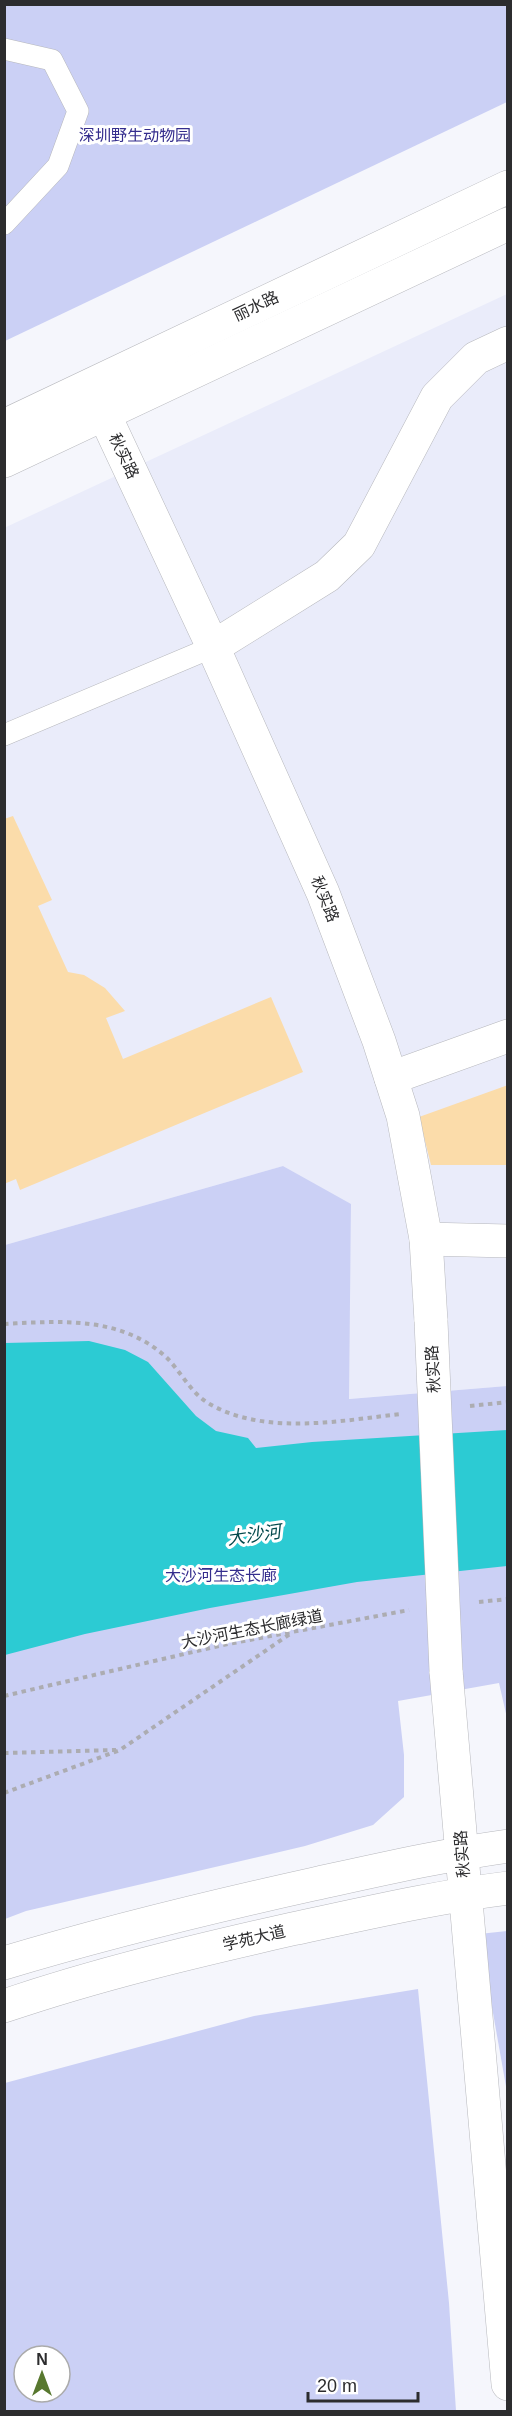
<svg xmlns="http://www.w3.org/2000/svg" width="512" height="2416" font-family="Helvetica,'Noto Sans SC',sans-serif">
<rect width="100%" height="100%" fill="#f5f6fc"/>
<polygon fill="#eaecfa" points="507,294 507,1386 348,1399 351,1205 283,1166 5,1245 4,528"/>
<g fill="#cbd0f5" fill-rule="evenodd">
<polygon points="5,5 507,5 507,102 5,341"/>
<polygon points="283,1166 351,1204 349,1399 507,1386 507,1718 499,1683 398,1701 404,1755 404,1797 373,1825 305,1846 26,1911 5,1919 5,1245"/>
<polygon points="507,1931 507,2092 479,1934"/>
<path d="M418,1989L449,2303L456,2411H5V2083L254,2016ZM24,2356H60V2392H24Z"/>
</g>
<polygon fill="#2ccbd3" points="89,1341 125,1350 148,1362 196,1416 216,1431 248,1438 256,1448 312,1442 507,1430 507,1566 357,1582 210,1608 85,1634 5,1655 5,1343"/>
<g fill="#fbdcaa">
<polygon points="13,816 52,900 38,906 68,972 84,975 105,988 125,1011 106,1018 123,1059 271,997 303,1072 20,1190 16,1179 4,1184 4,819"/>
<polygon points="508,1085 508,1165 431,1165 419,1117"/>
</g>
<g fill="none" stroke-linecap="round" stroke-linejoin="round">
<g stroke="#b7b8bd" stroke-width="22">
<g id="lane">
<polyline points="4,49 52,60 78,111 58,166 4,224"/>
<polyline points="4,735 213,647"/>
</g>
</g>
<g stroke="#b7b8bd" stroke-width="34">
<g id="street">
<polyline points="104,414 213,647 323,893 379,1041 403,1116 426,1239 431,1321"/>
<polyline points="213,647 327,576 359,545 437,397 476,358 508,343"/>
<polyline points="391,1078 508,1036"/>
<polyline points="426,1239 508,1241"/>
<polyline points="446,1671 508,2384"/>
</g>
</g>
<g stroke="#b7b8bd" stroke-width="34">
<g id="secondary">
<polyline points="4,426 508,187"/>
<polyline points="4,461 508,224"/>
<path d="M4,1963C107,1932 210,1907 314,1884C378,1870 443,1855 508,1846"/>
<path d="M4,2006C98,1974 195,1951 292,1929C363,1914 435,1897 508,1888"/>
</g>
</g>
<g stroke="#acacb1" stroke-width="4" stroke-dasharray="4.5 4.5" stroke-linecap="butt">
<path d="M4,1324C61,1321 119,1316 165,1356C180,1370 190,1392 208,1403C263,1436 339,1421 400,1414"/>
<polyline points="470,1406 508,1402"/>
<polyline points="479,1602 508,1599"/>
<polyline points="4,1696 223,1645 409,1610"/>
<polyline points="4,1753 116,1750"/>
<polyline points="4,1793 120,1750 290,1634"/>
</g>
<use href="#lane" stroke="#fff" stroke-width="21"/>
<use href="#street" stroke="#fff" stroke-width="33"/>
<use href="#secondary" stroke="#fff" stroke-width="33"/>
<g stroke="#b7b8bd" stroke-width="34" stroke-linecap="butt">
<polyline id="street-bridge" points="431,1321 446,1671"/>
</g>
<use href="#street-bridge" stroke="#fff" stroke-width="33"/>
</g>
<g text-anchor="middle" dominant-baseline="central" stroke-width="6" stroke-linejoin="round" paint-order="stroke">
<g font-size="16" fill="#342d8d" stroke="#fff">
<text x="135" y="135">深圳野生动物园</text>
<text x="221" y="1575">大沙河生态长廊</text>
</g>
<g font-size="16" fill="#2c2c2e" stroke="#fff">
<text transform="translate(256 306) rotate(-25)">丽水路</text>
<text transform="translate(124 456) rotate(65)">秋实路</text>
<text transform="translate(325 899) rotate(68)">秋实路</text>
<text transform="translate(433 1369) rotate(-93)">秋实路</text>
<text transform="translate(252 1629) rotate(-11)">大沙河生态长廊绿道</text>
<text transform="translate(462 1854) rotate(-94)">秋实路</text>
<text transform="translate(254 1938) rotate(-13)">学苑大道</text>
</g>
<g font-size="18" font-style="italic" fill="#03494c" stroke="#fff">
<text transform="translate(254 1535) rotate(-8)">大沙河</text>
</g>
</g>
<rect width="512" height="2416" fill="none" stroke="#2c2c2e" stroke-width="12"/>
<g transform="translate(42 2374)"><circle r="28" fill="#ffffff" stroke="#ababab" stroke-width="1.5"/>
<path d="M0-4.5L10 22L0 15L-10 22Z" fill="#58782f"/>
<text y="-9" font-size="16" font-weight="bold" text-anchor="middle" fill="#2c2c2e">N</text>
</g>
<path d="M308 2392v9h110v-9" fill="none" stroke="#2c2c2e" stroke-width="3"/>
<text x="317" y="2392" font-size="18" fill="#2c2c2e" stroke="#ffffff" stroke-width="4.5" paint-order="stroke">20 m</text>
</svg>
